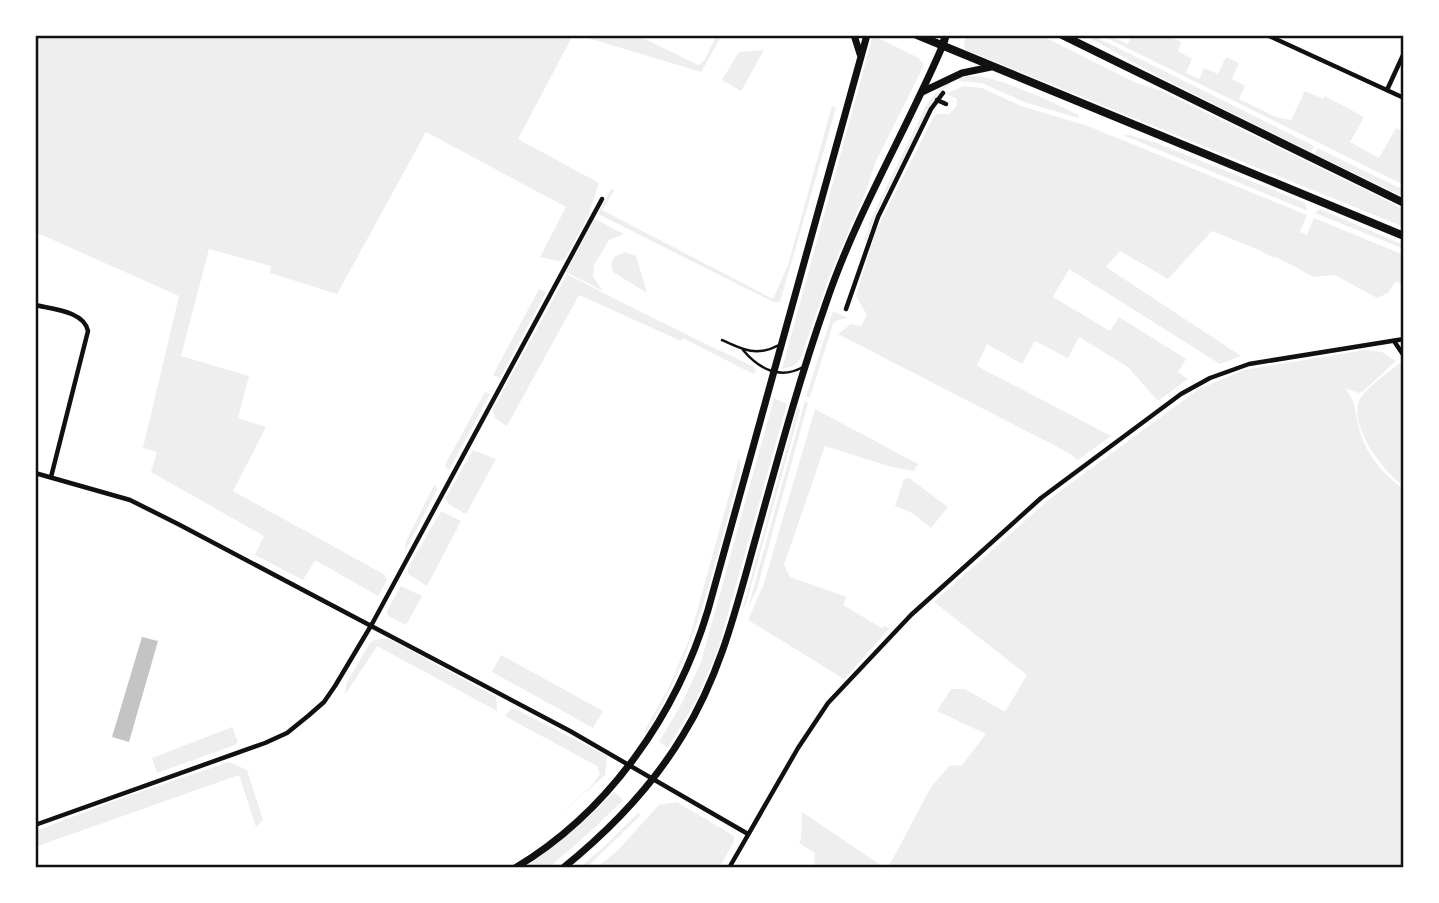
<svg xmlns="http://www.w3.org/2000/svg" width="1439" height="903" font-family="Arial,sans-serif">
<rect width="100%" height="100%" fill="#fff"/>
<g fill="#eee">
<polygon points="35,35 573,35 518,139 599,183 588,216 565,259 559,261 540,257 566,207 426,132 337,294 270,273 271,266 209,249 181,356 249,376 238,418 266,427 233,491 385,575 387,580 378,596 315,560 303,580 255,555 264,536 151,472 157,452 143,448 179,296 35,232"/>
<polygon points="578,35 637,35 698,65 704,61 717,35 722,35 701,72"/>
<polygon points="966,35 1040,35 1136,83 1162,91 1404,209 1404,227 966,50 964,45"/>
<polygon points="1084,35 1092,35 1314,146 1311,152 1160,77"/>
<polygon points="1101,35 1109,35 1128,44 1132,35 1165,35 1181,42 1178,51 1192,59 1186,73 1199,79 1204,68 1218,74 1226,57 1239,63 1232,79 1245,86 1239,99 1276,117 1291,120 1305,91 1323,99 1325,96 1364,117 1350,142 1379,158 1396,128 1404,131 1404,185"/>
<polygon points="878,38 919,58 924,65 875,163 866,191 831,272 801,357 794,366 782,369 872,39"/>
<polygon points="764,50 741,91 722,80 739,52"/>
<path d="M973,76C1001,77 1053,103 1079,115L1078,118L1024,102L982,83L959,81L958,78Z"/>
<polygon points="950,81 951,84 940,92 930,106 877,212 866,241 864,239 870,226 868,225 927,104 934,95"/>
<polygon points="963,86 982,88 1021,106 1085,125 1307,215 1300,232 1307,235 1314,218 1404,255 1404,286 1396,281 1388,293 1377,298 1335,275 1314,277 1276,257 1274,258 1257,249 1212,231 1168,279 1120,251 1106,267 1241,356 1220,364 1069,269 1053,297 1110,331 1119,317 1186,359 1178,372 1188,379 1158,401 1128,367 1079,337 1068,358 1035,341 1022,364 987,344 977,366 1111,436 1078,460 1071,454 838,334 851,324 861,326 867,315 856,296 876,231 933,118 937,114 949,114 956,107 957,99 946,94"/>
<polygon points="832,106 836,108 780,302 773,302 598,214 611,189 614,191 602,210 773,299 788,265"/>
<polygon points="1125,134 1157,143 1305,203 1308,211 1125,136"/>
<polygon points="1317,148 1404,190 1404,197 1315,154"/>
<polygon points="1320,209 1404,245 1404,249 1315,213"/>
<polygon points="595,219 624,234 609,240 594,265 593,277 603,291 566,272"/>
<polygon points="625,252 636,256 647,293 613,272 611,264 614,257"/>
<path d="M567,274C629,307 694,338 754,367L756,371L753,374L683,338L681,341L579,295L507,426L496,419L492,411Z"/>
<polygon points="539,289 546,292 500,378 493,375"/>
<polygon points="833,311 848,318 837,320 833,324 810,397 806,397"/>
<path d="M1364,350L1382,352L1396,361L1362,392L1359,393L1345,388C1356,401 1355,412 1359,428C1364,452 1384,476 1404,489V868H888L931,787L949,766L962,765L986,734L937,711L951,689H965L1005,712L1027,675L934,602L1047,501L1199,389L1244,370Z"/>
<path d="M1400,363L1404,366V486C1384,472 1349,427 1359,401C1364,389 1390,371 1400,363Z"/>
<polygon points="485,392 490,394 449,470 445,466 446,463"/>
<polygon points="774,398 787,404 718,649 696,701 668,748 659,742 682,703 701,662"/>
<polygon points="805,401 808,403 757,589 748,608"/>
<polygon points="798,406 800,410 746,604 742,611"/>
<polygon points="815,409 918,464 914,471 888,466 825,446 784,565 790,577 847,597 843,605 882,628 885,626 889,629 844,679 748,620 763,586"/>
<polygon points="473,450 496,459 466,514 450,505 445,499"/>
<path d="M740,456V473C714,565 697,650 646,733L645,730L669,687L689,640Z"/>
<polygon points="909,478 948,507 931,528 912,513 895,506 904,479"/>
<polygon points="436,485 437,490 405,551 406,541 433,487"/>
<polygon points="441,511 461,521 427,586 408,574 408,568"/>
<polygon points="401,586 422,596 406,625 388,616 387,611"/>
<polygon points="379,639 389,639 496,697 497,711 377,646 345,695 346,684 368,646 372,641"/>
<polygon points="501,655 603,711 593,728 492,672"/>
<polygon points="511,709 517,710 607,756 605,775 557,817 593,784 600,774 597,766 505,716"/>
<polygon points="232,727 238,742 235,745 157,773 152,758"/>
<polygon points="229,762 247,770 263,820 256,827 239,775 35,847 35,831 125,797"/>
<polygon points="614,792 623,800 591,831 548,868 525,868 578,827"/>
<polygon points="677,802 734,836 734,841 719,868 596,868 617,851 659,805"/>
<polygon points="802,812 885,868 814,868 815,853 799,843 801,839"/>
<polygon points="638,813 641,815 586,868 579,868 608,843"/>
</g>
<polygon fill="#c4c4c4" points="142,637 158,641 129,742 112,737"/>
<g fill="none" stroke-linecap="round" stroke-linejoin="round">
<g stroke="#111" stroke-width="2.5">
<path d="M722,340C743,350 757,357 779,345"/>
<path d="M743,350C759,369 780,380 803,367"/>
</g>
<g stroke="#111" stroke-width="4.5">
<polyline points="1267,35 1404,98"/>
<polyline points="1387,90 1404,53"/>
<polyline points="937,100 946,104"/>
<path d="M35,305C52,309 84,311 88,331L51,477"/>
<polyline points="846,309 878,217 931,109 943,93"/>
<polyline points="1394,341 1404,356"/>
<polyline points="35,473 130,500 178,524 570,731 748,834"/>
<polyline points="35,825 265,743 287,733 308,716 324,702 335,686 372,624 602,199"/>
<polyline points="729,868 798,748 828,703 911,615 1041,498 1181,394 1210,378 1249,364 1404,339"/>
</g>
<g stroke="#111" stroke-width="7">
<polyline points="854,35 860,54"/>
<polyline points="922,92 962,73 991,67"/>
<path d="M515,868C609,812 677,714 708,610L867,35"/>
<path d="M563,868C610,830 652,787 683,735C721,674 737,605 756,537C778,458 799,380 826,303C856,214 905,133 942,47"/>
</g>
<g stroke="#111" stroke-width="8">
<polyline points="917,35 1404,236"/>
<polyline points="1062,35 1404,203"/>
<polyline points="942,47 946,35"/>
</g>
</g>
<rect width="1439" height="903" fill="none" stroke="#ffffff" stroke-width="74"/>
<rect x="37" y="37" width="1365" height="829" fill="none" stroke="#111" stroke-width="2.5"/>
</svg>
